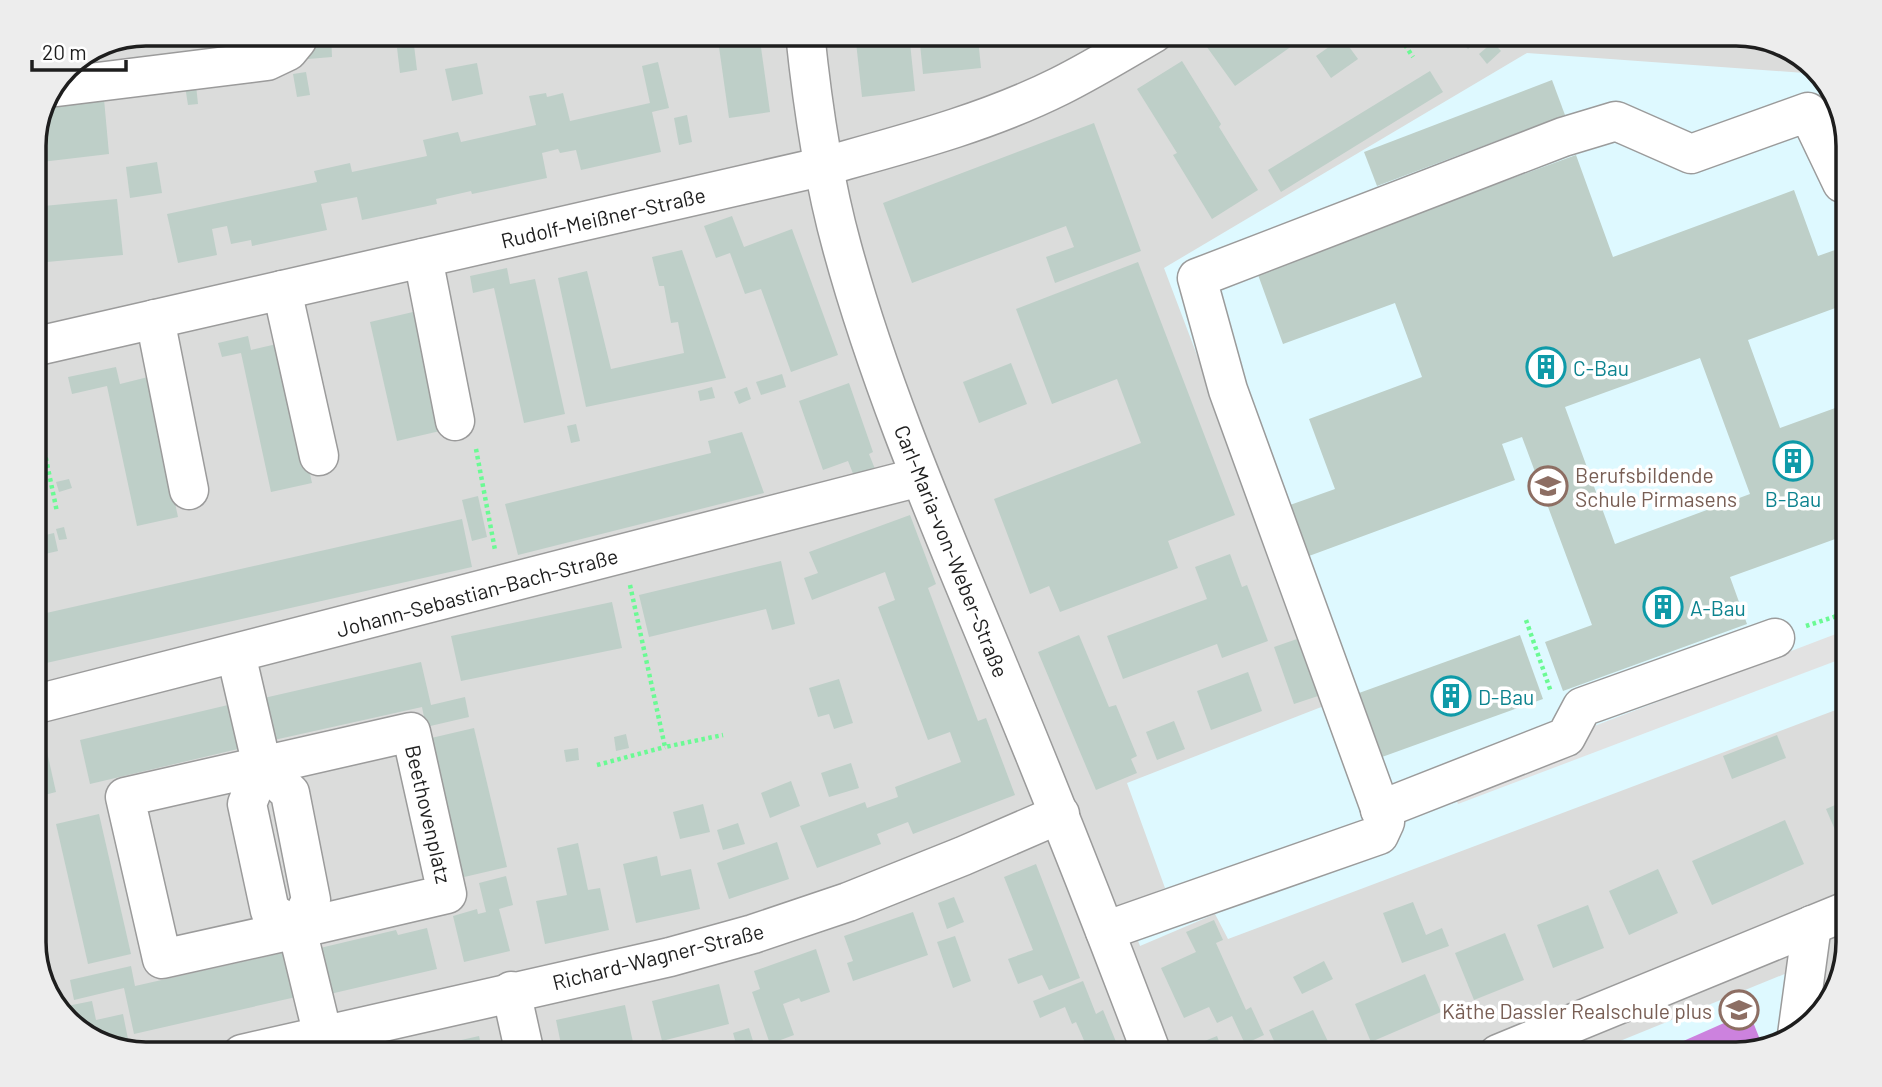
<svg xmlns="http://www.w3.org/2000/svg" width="1882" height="1087" font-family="Barlow,sans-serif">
<rect width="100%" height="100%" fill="#e4efee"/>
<polygon fill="#dbdcdb" points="145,33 1737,33 1792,48 1834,89 1849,138 1849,942 1834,997 1793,1039 1737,1054 145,1054 90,1039 52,1004 33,949 33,138 66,66"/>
<g fill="#def9ff">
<polygon points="1527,53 1818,74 1834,89 1849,138 1849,705 1228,939 1215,914 1140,946 1125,905 1165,888 1127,783 1329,704 1164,268"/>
<polygon points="1787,973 1779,1042 1737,1054 1588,1054"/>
</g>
<polygon fill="#cc82de" points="1749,1012 1763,1047 1737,1054 1654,1054"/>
<polygon fill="#e2e2e2" points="1849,629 1849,656 1458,804 1450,781"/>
<g fill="#becfc8" fill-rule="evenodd">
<polygon points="306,33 331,33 332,57 308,59"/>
<polygon points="717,33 759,33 770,112 729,118"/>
<polygon points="855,33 909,33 915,91 862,97"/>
<polygon points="1218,33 1316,33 1301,44 1299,41 1235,86 1204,43"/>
<polygon points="1330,33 1339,33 1358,59 1331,78 1316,56 1336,42"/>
<polygon points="1453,33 1485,33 1468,49"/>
<polygon points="1504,33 1524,33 1523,44 1504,43"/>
<polygon points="978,38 981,68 923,74 920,44"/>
<polygon points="1754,38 1792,48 1792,49 1753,47"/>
<polygon points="1493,42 1501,51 1487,64 1479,54"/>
<polygon points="414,45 417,70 400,73 397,48"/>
<polygon points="97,53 98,65 65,68 66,66"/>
<polygon points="1182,61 1221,124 1219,127 1258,190 1212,219 1173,155 1177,153 1137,89"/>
<polygon points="658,62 669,108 652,112 661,152 581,170 576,150 560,153 558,149 542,153 547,178 472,194 471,191 436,199 437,204 362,220 357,197 321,204 327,230 252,246 251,240 231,244 227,226 212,229 217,255 178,263 167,214 317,182 314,171 350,163 352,172 427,156 423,140 458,132 461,142 536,125 529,96 546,93 547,97 563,93 570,121 650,103 642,66"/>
<polygon points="477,63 483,94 452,101 445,69"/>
<polygon points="1430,71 1443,92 1281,192 1268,170"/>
<polygon points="306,72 310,95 297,97 293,74"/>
<polygon points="1552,80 1565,115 1377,186 1364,152"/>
<polygon points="196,85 198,104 188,105 185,86"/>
<polygon points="104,99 109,154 33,163 33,138 49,105"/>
<polygon points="687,115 692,142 679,145 674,118"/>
<polygon points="1094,123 1141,251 1055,283 1046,257 1074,247 1066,226 912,283 883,203"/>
<path d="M1576,155L1613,257L1794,190L1818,256L1849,245V303L1748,340L1780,428L1849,403V534L1730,577L1747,624L1563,691L1545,642L1592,625L1522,437L1502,444L1515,480L1309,556L1290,505L1335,489L1309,419L1422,377L1395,303L1283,344L1257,272ZM1700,358L1750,494L1615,544L1565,407Z"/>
<polygon points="157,162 162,193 130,198 126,167"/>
<polygon points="117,199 123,255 36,263 33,207"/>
<polygon points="732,216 744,247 792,229 838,355 791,372 761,289 745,294 730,253 716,258 704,226"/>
<polygon points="682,250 726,378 586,407 558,278 587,271 611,369 684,353 678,322 671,323 664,286 659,286 652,257"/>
<polygon points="1138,262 1235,515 1168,541 1178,568 1060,612 1049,586 1030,594 994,499 1141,443 1117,379 1052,404 1016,309"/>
<polygon points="507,268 510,284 535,279 565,414 524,423 494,288 473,293 470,276"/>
<polygon points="413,312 440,431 397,441 370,322"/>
<polygon points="248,336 251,350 281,343 312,483 271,492 241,353 222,357 218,343"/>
<polygon points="1011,363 1027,404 979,423 963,382"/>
<polygon points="116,367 120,384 148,377 178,517 137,526 107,386 72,394 68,377"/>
<polygon points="782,374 786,387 761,395 756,382"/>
<polygon points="849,383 873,452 869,454 875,469 854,476 848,461 823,470 799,401"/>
<polygon points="712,387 715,398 700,401 698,391"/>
<polygon points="747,387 751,399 739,404 734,392"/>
<polygon points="576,424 580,441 571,443 567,426"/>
<polygon points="742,432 764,493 518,555 505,504 711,453 708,441"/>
<polygon points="33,477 44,521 33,524"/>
<polygon points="69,479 72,488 59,492 56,482"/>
<polygon points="478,496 487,537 472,541 462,500"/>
<polygon points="910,515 936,584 928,588 952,652 978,721 986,718 1015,795 913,834 908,822 877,834 881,844 817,868 800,826 865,802 867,808 898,797 895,787 961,762 950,732 928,740 878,607 895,600 885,572 812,600 804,578 818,573 809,552"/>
<polygon points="462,519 472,567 33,666 33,616"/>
<polygon points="64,527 67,539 59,540 56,529"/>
<polygon points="54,533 58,551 45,554 41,536"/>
<polygon points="1230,554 1242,587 1247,585 1268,641 1222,658 1217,644 1123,679 1107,636 1207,599 1195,567"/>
<polygon points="781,561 795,624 772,630 766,609 649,637 639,595"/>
<polygon points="612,602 622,648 461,681 451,636"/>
<polygon points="1079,635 1109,707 1116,705 1137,756 1131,759 1137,773 1096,790 1038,652"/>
<polygon points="1520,635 1543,699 1382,757 1359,693"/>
<polygon points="1297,639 1318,696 1294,704 1274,647"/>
<polygon points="421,662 431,705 465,697 469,717 426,727 422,707 274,740 264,698"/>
<polygon points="1248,672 1262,711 1211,730 1197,691"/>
<polygon points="839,679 853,723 834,729 829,714 818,717 809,688"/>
<polygon points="228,705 238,749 90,784 80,740"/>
<polygon points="1174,721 1185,749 1157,760 1146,732"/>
<polygon points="474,728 507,867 460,878 427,739"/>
<polygon points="626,734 629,748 616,751 614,737"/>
<polygon points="1777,735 1786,758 1732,779 1723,756"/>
<polygon points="45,743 56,792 33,798 33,746"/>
<polygon points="578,748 579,760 566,762 564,750"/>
<polygon points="851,763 859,788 829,797 821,773"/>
<polygon points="791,781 800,806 770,818 761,793"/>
<polygon points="1849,799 1849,843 1842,846 1826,809"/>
<polygon points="703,804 710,832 680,839 673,812"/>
<polygon points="99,814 131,954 88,964 56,824"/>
<polygon points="1785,820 1804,864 1712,905 1692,861"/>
<polygon points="738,823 745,844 723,850 717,830"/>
<polygon points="777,842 789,879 729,899 717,863"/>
<polygon points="578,843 588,890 600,888 609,930 545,944 536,901 567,895 557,848"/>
<polygon points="657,856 661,876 691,869 700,909 636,923 623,864"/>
<polygon points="1036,864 1080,978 1049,990 1042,975 1018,984 1008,959 1033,950 1004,877"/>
<polygon points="1658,869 1678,913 1629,935 1609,891"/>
<polygon points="506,876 513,905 499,909 510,951 464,962 453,916 477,909 478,914 486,912 479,883"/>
<polygon points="954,897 964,922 947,929 938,903"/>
<polygon points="1413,902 1426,935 1442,928 1449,946 1402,963 1383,913"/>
<polygon points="1588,905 1604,948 1553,968 1537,925"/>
<polygon points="913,912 928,955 853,981 847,963 853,961 844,936"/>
<polygon points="1214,920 1223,940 1216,943 1246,1010 1251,1007 1264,1035 1245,1044 1232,1016 1217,1023 1209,1007 1184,1018 1161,968 1196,952 1186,932"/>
<polygon points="427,928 437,969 330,994 320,948 396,930 398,935"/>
<polygon points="1505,933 1524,980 1474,1000 1455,953"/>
<polygon points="955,936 971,981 953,988 937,942"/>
<polygon points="816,949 830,992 801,1002 799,998 783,1004 794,1035 770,1044 752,992 760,989 754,971"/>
<polygon points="286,952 296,997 134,1034 124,988 74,1000 70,980 131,966 135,986"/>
<polygon points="1324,961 1333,979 1302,994 1293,977"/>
<polygon points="1425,974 1441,1012 1371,1042 1355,1004"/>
<polygon points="1083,981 1096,1014 1103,1010 1121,1054 1099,1054 1097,1048 1089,1052 1076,1022 1072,1024 1065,1007 1040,1018 1033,1001"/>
<polygon points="719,984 729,1024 662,1041 652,1001"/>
<polygon points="92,1001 96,1020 123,1014 128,1039 106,1043 90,1039 57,1008"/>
<polygon points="625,1005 634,1047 606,1054 563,1054 556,1020"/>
<polygon points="1313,1010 1333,1052 1280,1054 1269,1030"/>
<polygon points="749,1028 757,1054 739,1054 733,1033"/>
<polygon points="479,1036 483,1054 414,1054 413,1051"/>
<polygon points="1217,1036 1223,1052 1236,1047 1238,1054 1192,1054 1190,1047"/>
</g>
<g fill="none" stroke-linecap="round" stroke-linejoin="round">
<g stroke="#9b9b9b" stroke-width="41">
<g id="minor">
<path d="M805,33C812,101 824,182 842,247C882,394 944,534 1002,675C1054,800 1104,927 1152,1054"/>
<polyline points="57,87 267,61 288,51 297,40 297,33"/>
<polyline points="423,258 455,421"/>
<polyline points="282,290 319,456"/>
<polyline points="155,319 189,490"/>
<path d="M33,347L825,166C904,144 986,123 1060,86C1092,70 1123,51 1154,33"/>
<polyline points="236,654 262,766 290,793 311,900 297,929 323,1036"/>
<polyline points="33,705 920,477"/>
<polyline points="262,766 247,804 270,911 297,929 447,894 411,732 125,797 162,959 297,929"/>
<polyline points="1380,810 1566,737 1582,707 1775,638"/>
<polyline points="1105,931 1379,835 1385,822 1228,390 1197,278 1563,137 1616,121 1691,154 1808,112 1842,183"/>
<polyline points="511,991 525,1054"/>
<polyline points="1797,1035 1812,925"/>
<polyline points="242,1054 670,957 753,934 848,902 963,856 1060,814"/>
<polyline points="1498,1054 1849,910"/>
</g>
</g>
<g stroke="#6bfa94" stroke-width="4.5" stroke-dasharray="3.5 3.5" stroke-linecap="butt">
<polyline points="1397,33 1413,57"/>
<polyline points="33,396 57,512"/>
<polyline points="476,449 495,550"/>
<polyline points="630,585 665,747 723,735"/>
<polyline points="1526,620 1551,692"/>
<polyline points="1806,626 1849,612"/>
<polyline points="597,765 665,747"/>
</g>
<use href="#minor" stroke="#fff" stroke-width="38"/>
</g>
<defs>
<g id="building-ring" transform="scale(2.0125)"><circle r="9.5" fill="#fff" stroke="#0f9aa8" stroke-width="1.5"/><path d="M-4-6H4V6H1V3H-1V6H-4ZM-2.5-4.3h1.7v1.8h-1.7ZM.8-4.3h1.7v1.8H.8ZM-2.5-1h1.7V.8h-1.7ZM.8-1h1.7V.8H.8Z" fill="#0f9aa8"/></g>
<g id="school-ring" transform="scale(2.0125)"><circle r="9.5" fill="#fff" stroke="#8d6e63" stroke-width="1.5"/><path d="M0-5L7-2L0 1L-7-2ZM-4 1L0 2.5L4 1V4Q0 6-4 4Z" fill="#8d6e63"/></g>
</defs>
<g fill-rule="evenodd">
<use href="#building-ring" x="1546" y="367"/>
<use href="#building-ring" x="1793" y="461"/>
<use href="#school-ring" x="1548" y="486"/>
<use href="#building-ring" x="1663" y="607"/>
<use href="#building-ring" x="1451" y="696"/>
<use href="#school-ring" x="1739" y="1010"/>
</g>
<g text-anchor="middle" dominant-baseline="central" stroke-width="7" stroke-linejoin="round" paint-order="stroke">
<g font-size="21" fill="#1e1e1e" stroke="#fff">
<text transform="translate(603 217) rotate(-13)">Rudolf-Meißner-Straße</text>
<text transform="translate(952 551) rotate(68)">Carl-Maria-von-Weber-Straße</text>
<text transform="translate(477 592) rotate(-15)">Johann-Sebastian-Bach-Straße</text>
<text transform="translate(429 814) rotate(77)">Beethovenplatz</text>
<text transform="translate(658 956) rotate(-14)">Richard-Wagner-Straße</text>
</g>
<g font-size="21" fill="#0d838f" stroke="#fff" text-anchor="start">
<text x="1573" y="367">C-Bau</text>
<text x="1793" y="498" text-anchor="middle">B-Bau</text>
<text x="1690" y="607">A-Bau</text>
<text x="1478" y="696">D-Bau</text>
</g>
<g font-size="21" fill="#785e54" stroke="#fff" text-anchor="start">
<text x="1575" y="474">Berufsbildende<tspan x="1575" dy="24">Schule Pirmasens</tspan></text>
<text x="1712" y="1010" text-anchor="end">Käthe Dassler Realschule plus</text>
</g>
</g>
<path d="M0 0H1882V1087H0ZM146 46H1736A100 100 0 0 1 1836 146V942A100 100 0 0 1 1736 1042H146A100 100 0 0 1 46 942V146A100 100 0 0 1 146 46Z" fill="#ededed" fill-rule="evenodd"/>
<path fill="none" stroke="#1e1e1e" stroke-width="3.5" d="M146 46H1736A100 100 0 0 1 1836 146V942A100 100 0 0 1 1736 1042H146A100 100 0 0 1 46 942V146A100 100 0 0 1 146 46Z"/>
<path d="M32 60v10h94v-10" fill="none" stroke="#1e1e1e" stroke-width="3.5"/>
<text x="42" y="60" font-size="21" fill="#1e1e1e" stroke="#ffffff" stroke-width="5" paint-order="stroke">20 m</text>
</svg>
